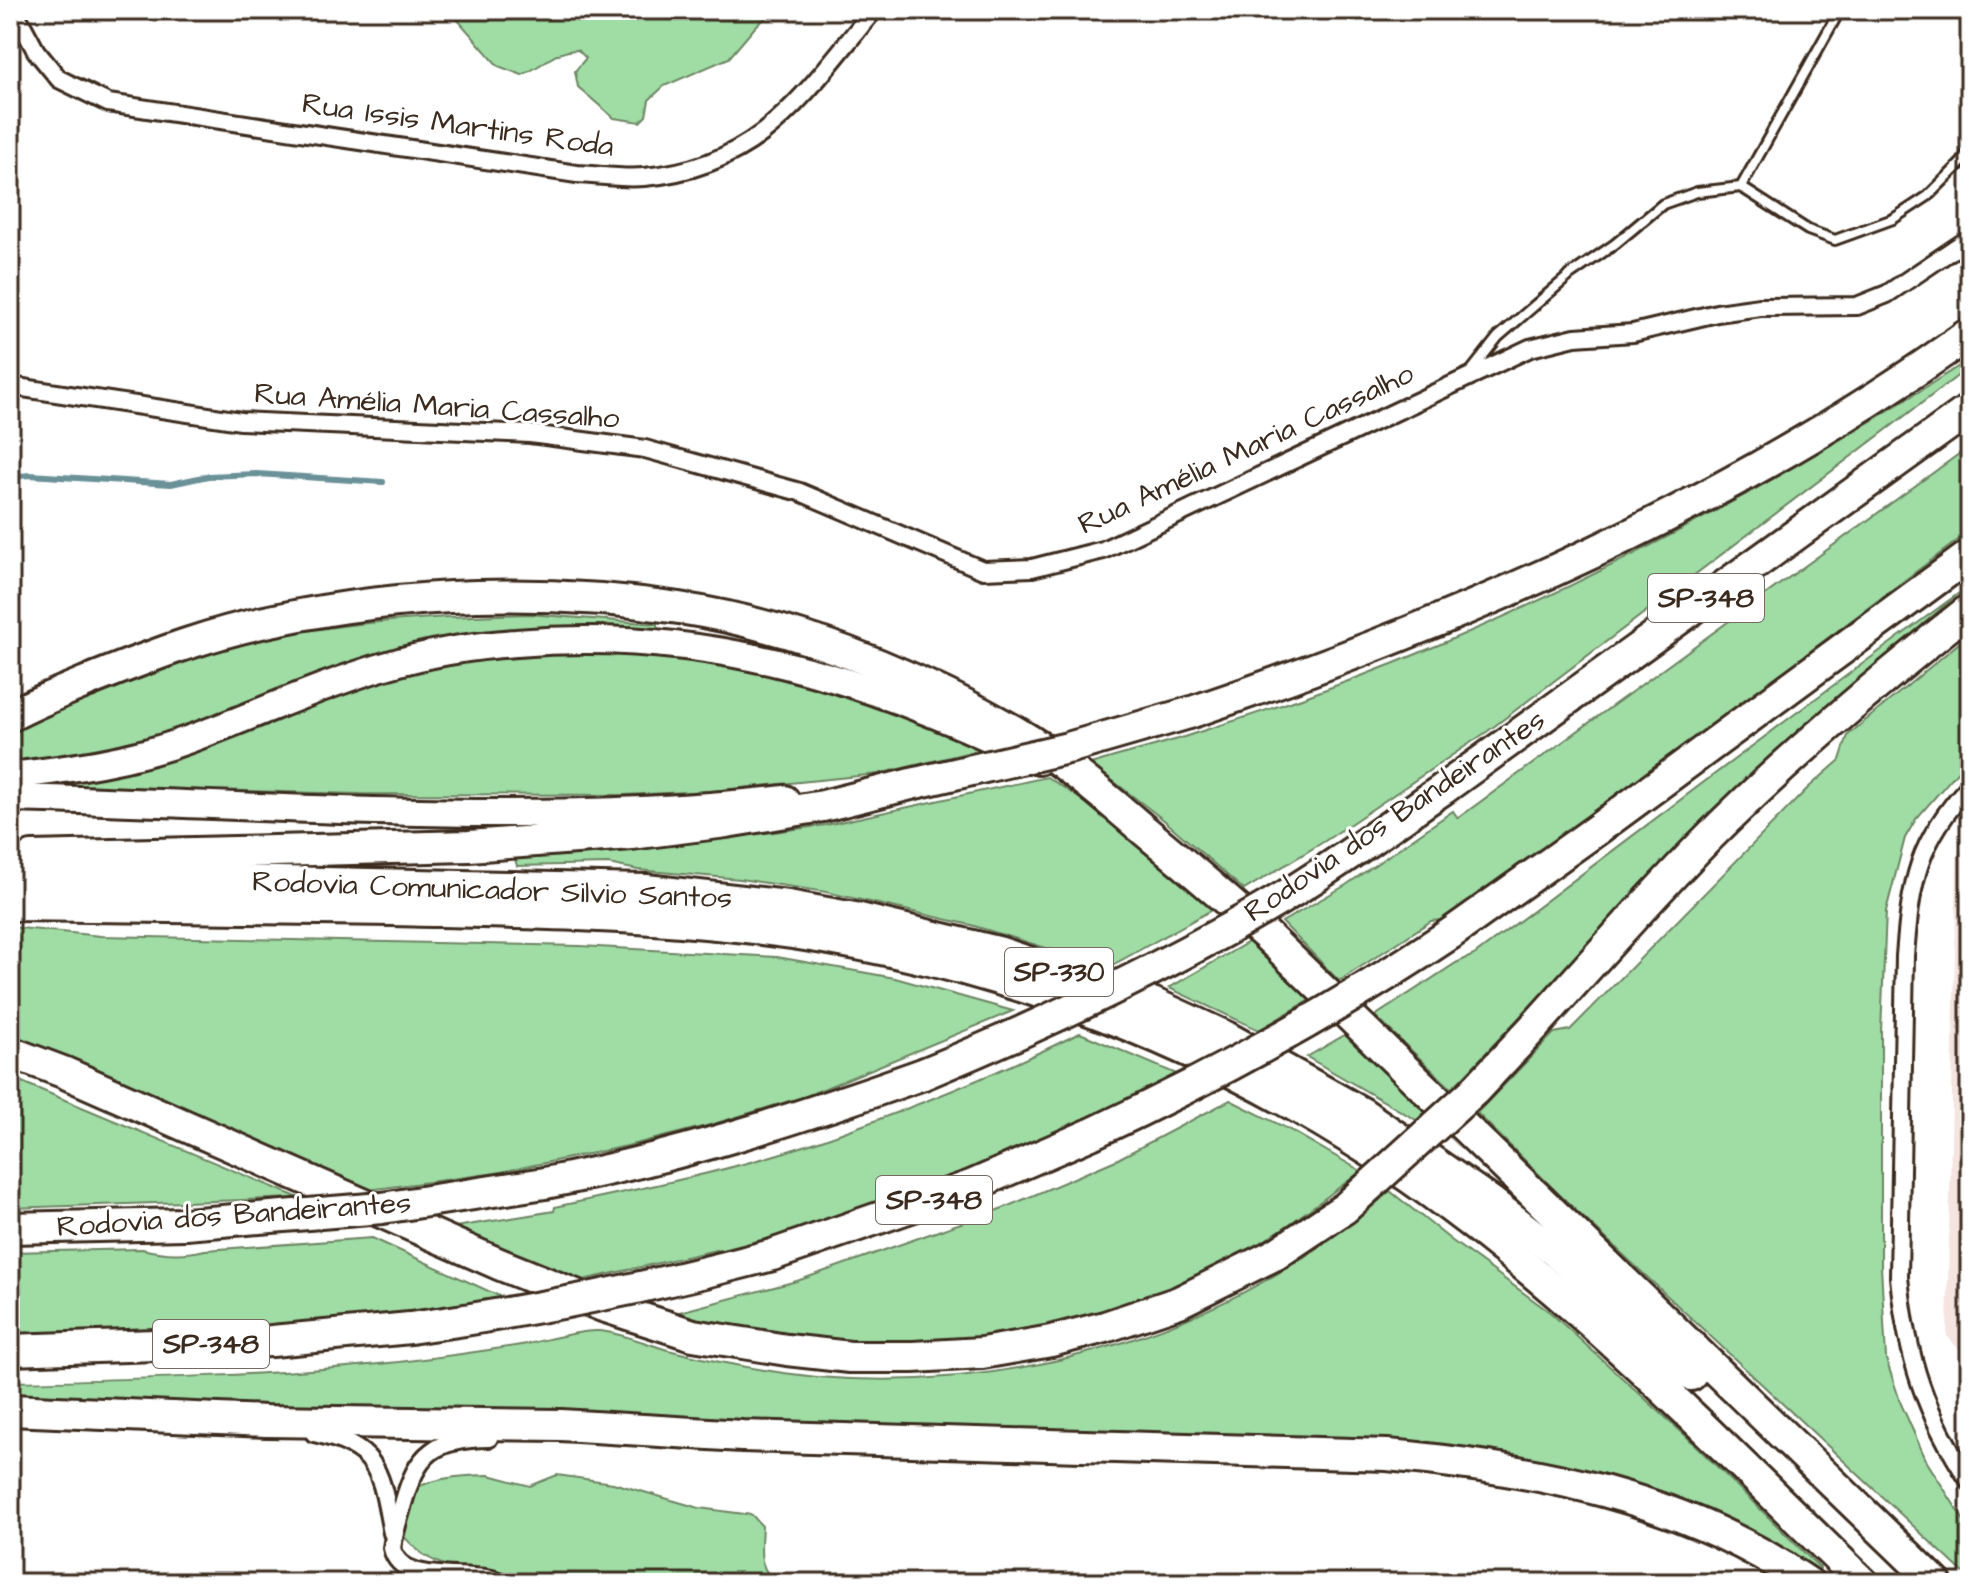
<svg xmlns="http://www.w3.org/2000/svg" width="1980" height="1593" font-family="'Architects Daughter',sans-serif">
<rect width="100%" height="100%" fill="#fff"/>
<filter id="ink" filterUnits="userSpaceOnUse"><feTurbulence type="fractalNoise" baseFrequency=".0125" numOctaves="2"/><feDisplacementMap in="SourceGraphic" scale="16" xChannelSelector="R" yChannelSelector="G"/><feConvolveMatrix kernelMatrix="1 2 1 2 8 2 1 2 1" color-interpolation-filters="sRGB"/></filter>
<g filter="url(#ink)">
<polygon fill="#f5e4df" points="1970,843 1970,1362 1947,1336 1957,855"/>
<g fill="#9fdda5" stroke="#6d8462" stroke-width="2">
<path d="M458,10H775L756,26L729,58L664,86L649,100L646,116L640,122L614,118L578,87L575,71L586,58L578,50C555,50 543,66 522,75L498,66L457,19Z"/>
<path d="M1970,359V366L1951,381L1488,731L1325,841L1244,890L1165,821L1091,764C1126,753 1162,745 1196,733C1277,708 1358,679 1436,646C1623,568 1800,469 1970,359Z"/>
<polygon points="1970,446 1970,531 1532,861 1441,920 1431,921 1339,981 1282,922 1346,885 1453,811 1458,818"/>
<path d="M1959,593L1844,693L1530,1013L1526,1010L1452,1089L1375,1016L1456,963L1474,955C1636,834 1796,711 1959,593Z"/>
<path d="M528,614L657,624V633L535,632L165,738L10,769V733C43,716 76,704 111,690C156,672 202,654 249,642C341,621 434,617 528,614Z"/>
<polygon points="1970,634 1970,757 1916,819 1905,838 1886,911 1881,1032 1881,1266 1886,1359 1901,1404 1927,1462 1970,1530 1970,1579 1569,1204 1477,1113 1554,1033 1570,1030 1808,788 1840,760 1848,735"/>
<polygon points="645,650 805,678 992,747 878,774 711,791 624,795 360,794 65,786 64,778 172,753 178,758 306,709 306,704 372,678 460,657"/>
<path d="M1047,777C1108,815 1161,861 1215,908L1109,967L971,925L826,892L740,879L638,870L608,864L517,866L515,859L630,851L826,825Z"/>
<polygon points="10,927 101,936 580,946 777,957 895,978 1013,1011 806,1096 710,1125 627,1146 496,1173 361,1191 10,1040"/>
<polygon points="1252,940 1313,998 1259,1030 1169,988"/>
<path d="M1080,1033L1179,1075C1121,1104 1063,1133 1003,1158C942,1184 878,1204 815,1226C790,1234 740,1256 716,1250L574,1282L443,1229L554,1211L555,1207C642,1188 731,1171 816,1142C905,1111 995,1075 1080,1033Z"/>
<polygon points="1348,1033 1428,1111 1418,1121 1307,1057"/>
<polygon points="10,1077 299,1198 10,1208"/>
<path d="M1230,1100L1290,1130L1361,1171C1311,1209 1260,1248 1203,1276C1103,1325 983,1345 872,1344C803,1344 735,1328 668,1315L797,1281L1006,1207L1116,1160Z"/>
<path d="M1390,1191L1451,1240L1551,1313L1686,1436L1820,1568L1818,1575L1596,1477L10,1403V1382C140,1379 270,1376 399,1362C442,1357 485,1351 527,1344C546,1340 580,1330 598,1331C619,1332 647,1344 668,1350C715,1362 768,1372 817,1377C1023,1394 1235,1330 1390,1191Z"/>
<path d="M372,1238L506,1299L343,1322L10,1337V1252L142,1249C162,1254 185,1255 205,1250Z"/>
<path d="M489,1475L530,1486L557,1475L613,1483L699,1508L752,1515L762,1526C761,1548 756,1572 780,1583H514C487,1570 455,1573 429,1558C418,1553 409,1541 400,1533L398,1497C429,1478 453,1476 489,1475Z"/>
</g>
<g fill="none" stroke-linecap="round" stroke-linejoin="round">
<polyline stroke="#6a9098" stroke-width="6" points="10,477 30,475 171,484 208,476 257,474 383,482"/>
<g stroke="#3b2a1e" stroke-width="14">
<g id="service">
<polyline points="1741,187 1840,10"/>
<polyline points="1472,370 1498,337 1570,275 1615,244 1663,204 1697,192 1741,187 1808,230 1835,240 1893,219 1928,196 1962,162 1970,148"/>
</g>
</g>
<g stroke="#3b2a1e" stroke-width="22">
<g id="minor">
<path d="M14,10L36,51L59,79L108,103L577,174C599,175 622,179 644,177C762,167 805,92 874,10"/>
<polyline points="10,386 241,421 530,434 645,449 800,492 983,570 1032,568 1103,550 1530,348 1575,337 1633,333 1717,313 1760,307 1857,306 1887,294 1970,238"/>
<path d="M1970,785C1917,842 1911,881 1905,956L1899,1277C1907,1359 1925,1413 1970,1482"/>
<path d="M314,1433C381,1448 380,1472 392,1533"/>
<path d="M489,1438C435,1439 417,1452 403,1504C399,1519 394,1533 392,1548C401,1589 473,1568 504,1583"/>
</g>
</g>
<g stroke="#3b2a1e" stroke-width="32">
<g id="trunk">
<path d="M10,776C70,769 130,761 187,740C254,716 317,686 385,666C428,653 471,646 516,643C706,626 870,679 1039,761"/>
<path d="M10,798C268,804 528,828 785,799"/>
</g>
</g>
<g stroke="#3b2a1e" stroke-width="36">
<g id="motorway">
<path d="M1189,713C1464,620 1734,503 1970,333"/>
<path d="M10,716C38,701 69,689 98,677C156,654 214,632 275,620C407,592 546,588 679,608C796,626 912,673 1014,731C1062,759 1103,795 1145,831C1186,865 1226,899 1265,934L1936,1583"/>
<polyline points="1443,789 1970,409"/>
<polyline points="32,857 469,846 631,834 726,822 823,806 911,784"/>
<polyline points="10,876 646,890 788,906 860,919 998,952 1152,1003 1226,1037 1362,1113 1491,1202 1554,1251 1691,1375"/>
<path d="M10,905C138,906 266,908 393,910C514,913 635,914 755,928C975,954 1188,1033 1373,1153C1552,1269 1710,1435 1863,1583"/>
<polyline points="1450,934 1595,831 1970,555"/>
<path d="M1534,1027C1591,964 1648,899 1708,838C1790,756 1879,681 1970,609"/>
<polyline points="10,1052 63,1072 499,1264 603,1306 693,1335 787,1350 850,1357 913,1357 982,1353 1051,1341 1105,1327 1179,1302 1276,1254"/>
<path d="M545,1183C675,1158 799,1118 923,1074"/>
<polyline points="10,1228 185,1224"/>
<polyline points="772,1255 971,1186 1091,1134"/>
<polyline points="10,1350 272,1341 410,1328"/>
<path d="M10,1410L266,1421L561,1425L742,1436L1387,1455C1533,1468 1684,1497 1808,1583"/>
</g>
</g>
<use href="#service" stroke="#fff" stroke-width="8"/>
<use href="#minor" stroke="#fff" stroke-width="16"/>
<use href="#trunk" stroke="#fff" stroke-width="26"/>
<use href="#motorway" stroke="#fff" stroke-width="30"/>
<g stroke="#3b2a1e" stroke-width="36" stroke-linecap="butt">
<g id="motorway-bridge">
<polyline points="911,784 1068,748 1189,713"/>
<path d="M923,1074C1045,1024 1164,968 1277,901C1334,867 1388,827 1443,789"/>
<path d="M1091,1134C1216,1076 1335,1011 1450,934"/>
<polyline points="185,1224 382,1208 545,1183"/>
<polyline points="1276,1254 1345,1208 1474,1091 1534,1027"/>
<path d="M410,1328C533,1311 653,1287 772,1255"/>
</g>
</g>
<use href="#motorway-bridge" stroke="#fff" stroke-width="30"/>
</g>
</g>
<g text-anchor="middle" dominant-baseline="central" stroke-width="6" stroke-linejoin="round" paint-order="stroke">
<g fill="#fff" stroke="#766a62" stroke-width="2">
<rect x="1648" y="574" width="116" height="48" rx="6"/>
<rect x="1005" y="948" width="108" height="48" rx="6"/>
<rect x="876" y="1176" width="116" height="48" rx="6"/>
<rect x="153" y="1320" width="116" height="48" rx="6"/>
</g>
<g font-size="28" font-weight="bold" fill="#3b2a1e">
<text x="1706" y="598">SP-348</text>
<text x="1059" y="972">SP-330</text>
<text x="934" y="1200">SP-348</text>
<text x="211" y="1344">SP-348</text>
</g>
<g font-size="30" fill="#3b2a1e" stroke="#fff">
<text transform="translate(458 125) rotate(8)">Rua Issis Martins Roda</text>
<text transform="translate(437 406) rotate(4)">Rua Amélia Maria Cassalho</text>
<text transform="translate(1246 449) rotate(-25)">Rua Amélia Maria Cassalho</text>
<text transform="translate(1395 816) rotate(-34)">Rodovia dos Bandeirantes</text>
<text transform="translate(492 890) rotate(2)">Rodovia Comunicador Silvio Santos</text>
<text transform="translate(234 1215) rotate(-4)">Rodovia dos Bandeirantes</text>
</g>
</g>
<rect width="1980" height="1593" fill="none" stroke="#fff" stroke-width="40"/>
<rect x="20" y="20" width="1940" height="1553" fill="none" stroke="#3b2a1e" stroke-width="3" filter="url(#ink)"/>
</svg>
